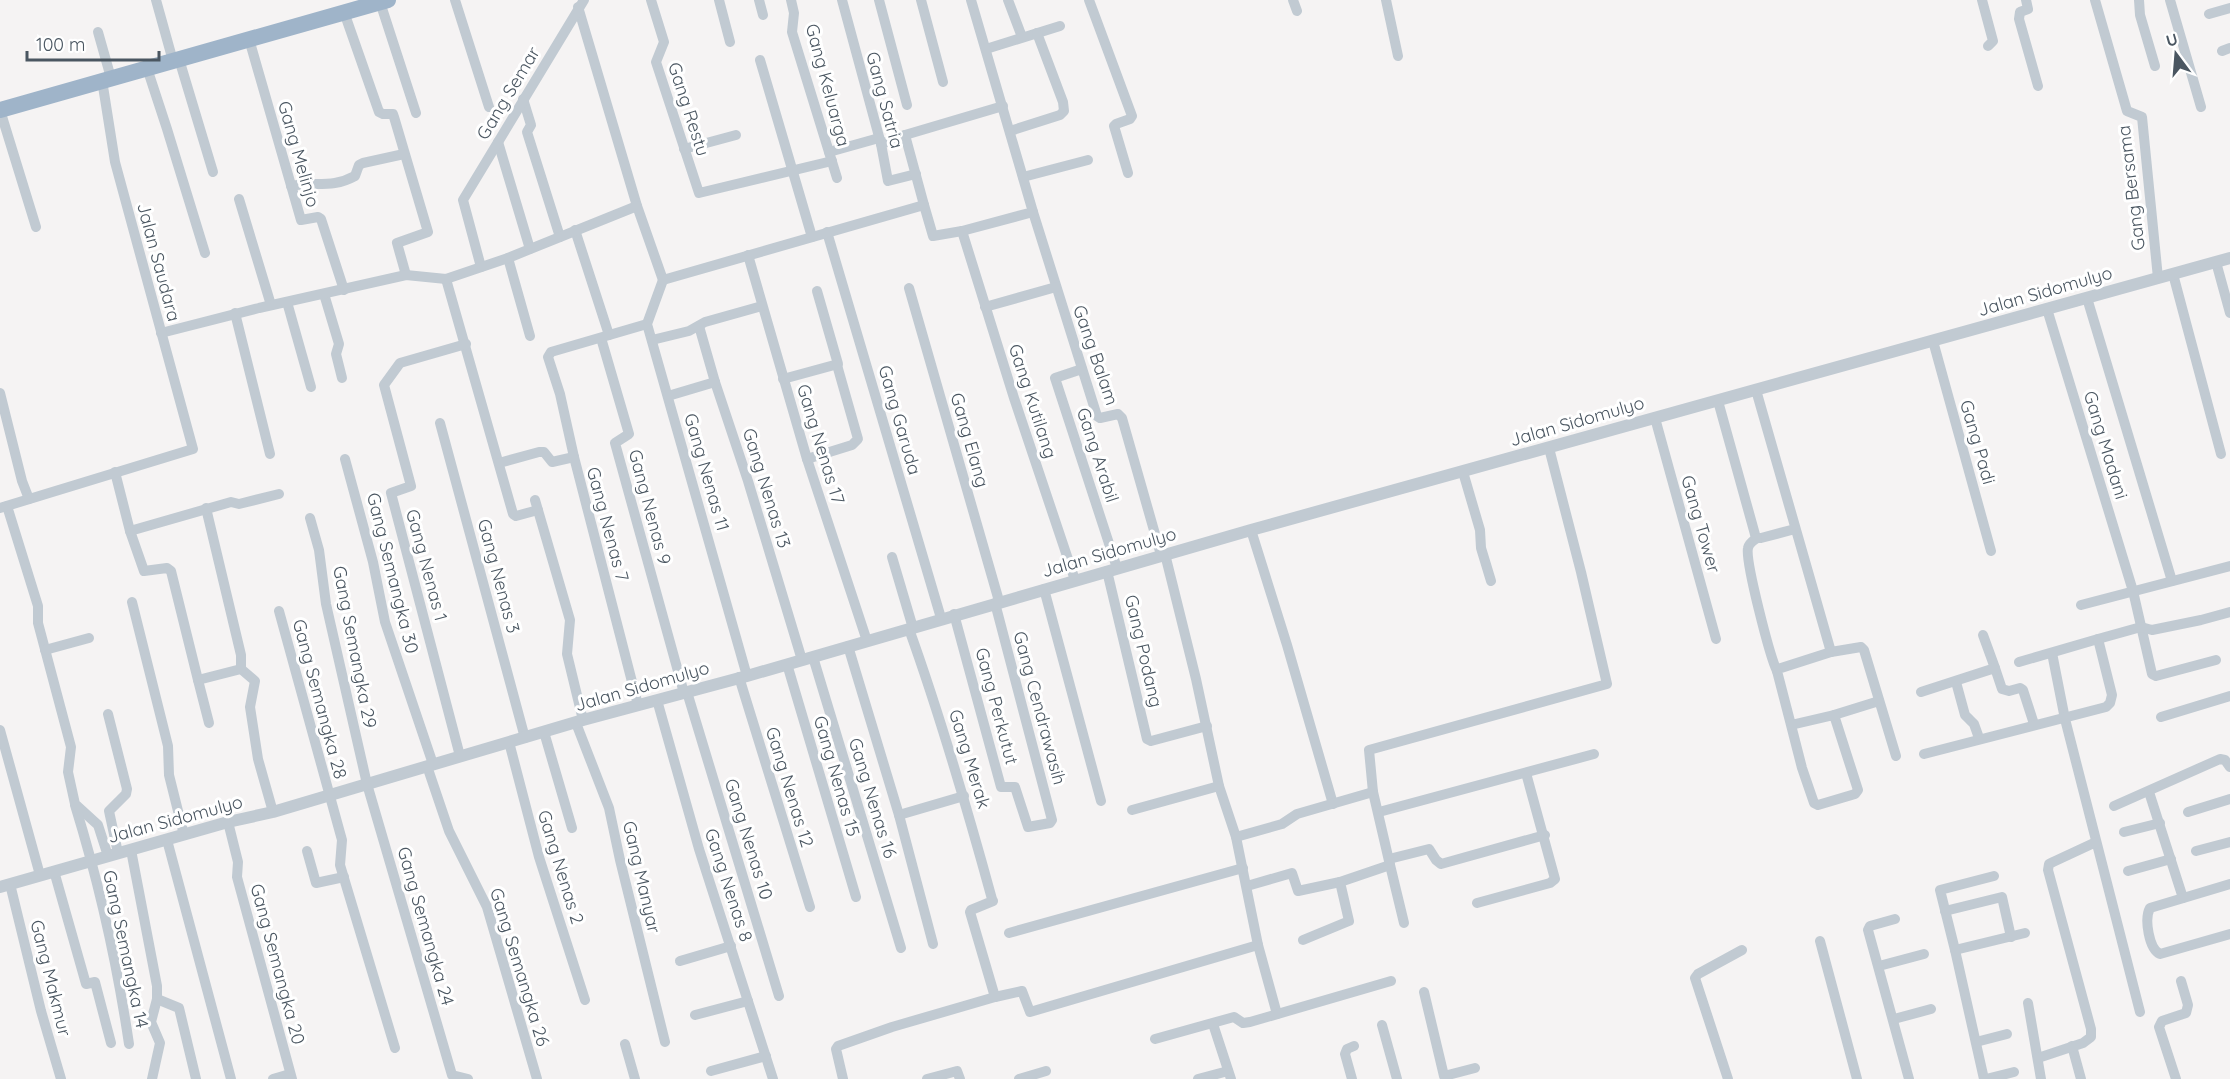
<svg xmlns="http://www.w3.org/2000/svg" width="2230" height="1079" font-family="Quicksand,sans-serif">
<rect width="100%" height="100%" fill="#f5f3f3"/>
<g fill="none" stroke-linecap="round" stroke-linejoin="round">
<g stroke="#c1cad2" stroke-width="10">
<polyline points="156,0 173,61"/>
<polyline points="455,0 489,107"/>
<polyline points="651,0 664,42 656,62 699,193 832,161"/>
<polyline points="719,0 730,42"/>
<polyline points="759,0 763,15"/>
<polyline points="791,0 794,13 792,32 837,178"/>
<polyline points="842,0 881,144 888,181 916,174"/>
<polyline points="879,0 907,105"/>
<polyline points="921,0 943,82"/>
<polyline points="1008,0 1022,37"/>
<polyline points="1089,0 1132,116 1130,119 1116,124 1114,126 1128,173"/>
<polyline points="1293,0 1297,11"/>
<polyline points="1386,0 1398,56"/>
<polyline points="1982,0 1993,41 1988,46"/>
<polyline points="2026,0 2028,9 2020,12 2019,19 2038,86"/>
<polyline points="2095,0 2127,111 2142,117 2158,278"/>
<polyline points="2139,0 2140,15 2155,66"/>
<polyline points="2170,0 2201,107"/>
<polyline points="380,2 416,113"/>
<polyline points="578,7 637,206"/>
<polyline points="344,12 379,112 383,114 393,114 394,117 428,232 397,243 406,275"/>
<polyline points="2209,14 2230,8"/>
<polyline points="98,32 111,78"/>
<polyline points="249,39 301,220 318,217 321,219 344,290"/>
<polyline points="986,49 1060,26"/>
<polyline points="2222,51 2230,48"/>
<polyline points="179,59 213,172"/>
<polyline points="760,60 812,237"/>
<polyline points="147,68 167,129 205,253"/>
<polyline points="523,99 531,125 527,132 560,237"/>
<polyline points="0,110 36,227"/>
<polyline points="1010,131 1060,115 1064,111 1063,102 1037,33"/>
<polyline points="498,142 530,249"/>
<polyline points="881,144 905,135"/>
<polyline points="684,149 736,135"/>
<polyline points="829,152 879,138"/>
<polyline points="1023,177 1088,160"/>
<path d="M291,186C316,181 331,189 355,176L359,165L363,163L404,154"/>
<polyline points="239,199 271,305"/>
<polyline points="924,205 905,135 1003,106"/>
<polyline points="1033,212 1097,416 1100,418 1118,414 1122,418 1161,555"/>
<polyline points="575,230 609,335"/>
<polyline points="962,231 1014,398 1075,580"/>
<polyline points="827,232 941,618"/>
<polyline points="748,255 807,459 867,641"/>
<polyline points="508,258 530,336"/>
<polyline points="2216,262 2230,313"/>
<polyline points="481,267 463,200 584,0"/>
<polyline points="2173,274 2221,454"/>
<polyline points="446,279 513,514 516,516 538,510"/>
<polyline points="663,280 647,324 747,676"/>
<polyline points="909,288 999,601"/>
<polyline points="324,294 339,344 336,354 342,378"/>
<polyline points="2087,298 2172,581"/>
<polyline points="287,302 311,387"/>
<polyline points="985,307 1056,287"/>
<polyline points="2047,309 2133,591 2152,674 2156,676 2216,660"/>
<polyline points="235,313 270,454"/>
<polyline points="699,326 715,382 748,481 802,660"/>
<polyline points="161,333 259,308 406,275 446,279 508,258 637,206 663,280 924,205 933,236 962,231 1033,212 971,0"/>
<polyline points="601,338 629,434 615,443 684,693"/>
<polyline points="652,340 689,331 705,322 762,306"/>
<polyline points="1933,341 1991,551"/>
<polyline points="1082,369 1055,378 1117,568"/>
<polyline points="783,379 838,364 817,291"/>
<polyline points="1756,390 1831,652"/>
<polyline points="0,393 22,481 29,499"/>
<polyline points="668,396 715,382"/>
<polyline points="1718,401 1756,538 1761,538 1795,529"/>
<polyline points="1655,418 1716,639"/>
<polyline points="440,423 525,738"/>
<polyline points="345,459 373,562 385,622 433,764"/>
<polyline points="807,459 852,445 858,439 837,365"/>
<polyline points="499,463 539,452 544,452 552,462 574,457"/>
<polyline points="115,472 130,531 144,571 167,568 171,571 198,680 241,669 255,681 250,707 258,759 273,812"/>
<polyline points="1463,472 1480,530 1481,548 1491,581"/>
<polyline points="535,500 570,620 567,654 583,720"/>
<polyline points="7,506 38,606 38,623 71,747 68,772 75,804 98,825 108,856"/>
<polyline points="0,508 193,449 115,162 102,80"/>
<polyline points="206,508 241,655 241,669"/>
<polyline points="310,518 319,550 326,604 367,784 452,1075 468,1079"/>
<polyline points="1251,530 1287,645 1333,804"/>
<polyline points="130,531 231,502 239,504 279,494"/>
<path d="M1757,538C1753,541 1749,543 1748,548C1745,561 1770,657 1777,671"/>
<polyline points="1165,554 1196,679 1219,786 1236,837 1258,945 1277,1014"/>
<polyline points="892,557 913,628"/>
<polyline points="1107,571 1147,739 1151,741 1207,726"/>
<polyline points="1044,589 1101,801"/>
<polyline points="132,602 168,746 169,775 184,835"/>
<polyline points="2081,605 2230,566"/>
<polyline points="279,611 342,840 340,865 395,1048"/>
<polyline points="954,614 1001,787 1015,787 1028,827 1050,823 1052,820 995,603"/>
<polyline points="1983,635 1995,668"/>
<polyline points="848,646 899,815 933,944"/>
<polyline points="45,650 89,638"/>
<polyline points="2052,653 2065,719 2140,1012"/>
<polyline points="813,657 901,948"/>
<polyline points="2019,662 2098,639"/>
<polyline points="787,664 856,897"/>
<polyline points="739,677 810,907"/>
<polyline points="198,680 209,723"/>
<polyline points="1956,682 1965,715 1974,724 1979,738"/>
<polyline points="687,692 779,996"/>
<polyline points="1921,692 1995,668 2002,689 2009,691 2020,688 2023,690 2034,724"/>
<polyline points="657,700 699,849 773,1079"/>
<polyline points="638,705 574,457 560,394 548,357 551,352 647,324"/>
<polyline points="108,714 127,789 126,794 109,811 118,853"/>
<polyline points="1834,715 1879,701"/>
<polyline points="2161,717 2230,696"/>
<polyline points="576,723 609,808 620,860 665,1042"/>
<polyline points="1791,725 1802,768 1814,803 1818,805 1855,794 1858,790 1834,715 1791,725 1777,671 1778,669 1831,652 1861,647 1864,650 1896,756"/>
<polyline points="0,730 40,875"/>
<polyline points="544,732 572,828"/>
<polyline points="509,742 539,857 585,1000"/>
<polyline points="1924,754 2106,707 2110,703 2112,695 2098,639 2141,627 2152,630 2201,620 2230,612"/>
<polyline points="460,756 391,493 411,486 384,385 400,363 466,344"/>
<polyline points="427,766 449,831 487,907 537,1079"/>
<polyline points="2149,792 2183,898"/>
<path d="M75,805C99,883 117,963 129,1044"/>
<polyline points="2114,806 2220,759 2225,760 2230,767"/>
<polyline points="1132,810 1219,786"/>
<polyline points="1379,812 1594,754"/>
<polyline points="2188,812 2230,799"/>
<polyline points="899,815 964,796"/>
<polyline points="228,822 238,862 237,877 292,1079"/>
<polyline points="2124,832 2160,823"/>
<polyline points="1236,837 1282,824 1297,814 1373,792"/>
<polyline points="167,840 231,1079"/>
<polyline points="131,850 157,986 157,999 151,1022 160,1043 152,1079"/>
<polyline points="307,851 316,883 344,877"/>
<polyline points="2196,851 2230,842"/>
<polyline points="1389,859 1429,849 1436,860 1441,864 1545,835"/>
<polyline points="1390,865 1404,923"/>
<polyline points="54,871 86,984 95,982 111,1043"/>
<polyline points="2128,871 2171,859"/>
<polyline points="10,884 41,1011 61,1079"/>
<path d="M2230,884L2150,908C2144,919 2149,949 2160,954L2230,934"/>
<polyline points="1247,886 1292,873 1298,891 1340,882"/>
<polyline points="1477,903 1550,883 1555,879 1526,773"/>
<polyline points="1945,911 2002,897 2011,937"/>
<polyline points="1895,919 1870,926 1868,930 1909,1079"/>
<polyline points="1009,933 1243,868"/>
<polyline points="1303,940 1349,921 1340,882 1390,865 1373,792 1369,750 1607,684 1581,572 1549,448"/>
<polyline points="1820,941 1857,1079"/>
<polyline points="1955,950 2025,933"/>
<polyline points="680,961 731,946"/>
<polyline points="1879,966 1924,954"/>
<polyline points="1424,992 1444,1076 1475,1068"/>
<polyline points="995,997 1022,991 1030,1012 1258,945"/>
<polyline points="157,999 179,1008 196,1079"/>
<polyline points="2028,1003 2041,1079"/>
<polyline points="695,1015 748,1001"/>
<polyline points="1894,1019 1931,1009"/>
<polyline points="1213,1024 1231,1079"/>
<polyline points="1382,1025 1397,1079"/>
<polyline points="1155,1039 1234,1017 1243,1023 1250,1022 1391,981"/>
<polyline points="1976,1042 2007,1034"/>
<polyline points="625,1044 635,1079"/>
<polyline points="2072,1046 2081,1079"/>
<polyline points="2038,1058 2083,1043 2091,1037 2091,1029 2048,870 2049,864 2053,862 2096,842"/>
<polyline points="711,1071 766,1056"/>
<polyline points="273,1079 290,1074"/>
<path d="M843,1079L836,1049L838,1046L892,1027L995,997L970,912L971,910L993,901L992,899C967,808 941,718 909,629"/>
<polyline points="927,1079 957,1071 960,1079"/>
<polyline points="1019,1079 1046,1071"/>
<polyline points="1198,1079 1228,1071"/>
<polyline points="1352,1079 1345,1054 1347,1049 1354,1046"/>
<polyline points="1728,1079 1695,978 1698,974 1742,950"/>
<polyline points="1984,1079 1955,950 1940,890 1994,876"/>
<polyline points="1986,1079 2014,1072"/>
<polyline points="2176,1079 2159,1027 2162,1021 2186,1013 2188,1005 2181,981"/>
</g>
<polyline stroke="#c1cad2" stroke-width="12" points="0,887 228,822 273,812 583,720 747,676 1251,530 2230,258"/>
<polyline stroke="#9fb4c9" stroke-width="16" points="0,110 388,0"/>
</g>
<g text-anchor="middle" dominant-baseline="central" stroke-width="6" stroke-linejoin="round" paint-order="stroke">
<g font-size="18" fill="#4a5661" stroke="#fff">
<text transform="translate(828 85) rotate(75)">Gang Keluarga</text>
<text transform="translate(508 93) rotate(-59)">Gang Semar</text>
<text transform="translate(885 100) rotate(75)">Gang Satria</text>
<text transform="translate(689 109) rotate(72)">Gang Restu</text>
<text transform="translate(299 154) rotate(74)">Gang Melinjo</text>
<text transform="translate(2131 188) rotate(-97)">Gang Bersama</text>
<text transform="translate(159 262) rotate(75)">Jalan Saudara</text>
<text transform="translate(2045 291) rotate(-16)">Jalan Sidomulyo</text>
<text transform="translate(1096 355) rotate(71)">Gang Balam</text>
<text transform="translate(1033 401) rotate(72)">Gang Kutilang</text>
<text transform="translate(900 420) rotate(74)">Gang Garuda</text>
<text transform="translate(1577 421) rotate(-16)">Jalan Sidomulyo</text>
<text transform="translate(970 440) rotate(74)">Gang Elang</text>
<text transform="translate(1978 442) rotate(74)">Gang Padi</text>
<text transform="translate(821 444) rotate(73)">Gang Nenas 17</text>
<text transform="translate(2106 445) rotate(73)">Gang Madani</text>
<text transform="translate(1098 455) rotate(72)">Gang Arabil</text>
<text transform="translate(707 472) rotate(74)">Gang Nenas 11</text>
<text transform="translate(767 488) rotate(73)">Gang Nenas 13</text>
<text transform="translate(650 507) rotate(75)">Gang Nenas 9</text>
<text transform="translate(608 524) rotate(75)">Gang Nenas 7</text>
<text transform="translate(1701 524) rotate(74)">Gang Tower</text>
<text transform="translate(1109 552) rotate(-16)">Jalan Sidomulyo</text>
<text transform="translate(427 565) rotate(75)">Gang Nenas 1</text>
<text transform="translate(393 573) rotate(76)">Gang Semangka 30</text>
<text transform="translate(499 576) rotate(75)">Gang Nenas 3</text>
<text transform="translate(355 647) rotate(79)">Gang Semangka 29</text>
<text transform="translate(1144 651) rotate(77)">Gang Podang</text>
<text transform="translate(642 686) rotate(-16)">Jalan Sidomulyo</text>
<text transform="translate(320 699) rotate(75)">Gang Semangka 28</text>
<text transform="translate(997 706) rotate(75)">Gang Perkutut</text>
<text transform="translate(1040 708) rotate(75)">Gang Cendrawasih</text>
<text transform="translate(970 759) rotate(73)">Gang Merak</text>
<text transform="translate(837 776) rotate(74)">Gang Nenas 15</text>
<text transform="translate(790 787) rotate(73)">Gang Nenas 12</text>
<text transform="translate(873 798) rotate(73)">Gang Nenas 16</text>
<text transform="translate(175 819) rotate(-15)">Jalan Sidomulyo</text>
<text transform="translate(749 839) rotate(73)">Gang Nenas 10</text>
<text transform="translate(561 867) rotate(73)">Gang Nenas 2</text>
<text transform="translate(642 877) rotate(77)">Gang Manyar</text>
<text transform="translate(729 885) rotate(72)">Gang Nenas 8</text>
<text transform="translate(426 926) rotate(74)">Gang Semangka 24</text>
<text transform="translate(126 949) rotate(78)">Gang Semangka 14</text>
<text transform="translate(278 964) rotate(75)">Gang Semangka 20</text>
<text transform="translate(520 967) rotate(73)">Gang Semangka 26</text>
<text transform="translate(51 978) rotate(76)">Gang Makmur</text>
</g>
</g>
<g transform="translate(2176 54) rotate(344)" stroke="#ffffff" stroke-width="4.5" paint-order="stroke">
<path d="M0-4.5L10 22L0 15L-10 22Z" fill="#4a5661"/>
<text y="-9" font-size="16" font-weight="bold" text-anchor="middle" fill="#4a5661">U</text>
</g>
<path d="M27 51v9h132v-9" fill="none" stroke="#4a5661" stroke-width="3"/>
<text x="36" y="51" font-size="18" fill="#4a5661" stroke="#ffffff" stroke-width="4.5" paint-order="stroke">100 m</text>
</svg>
